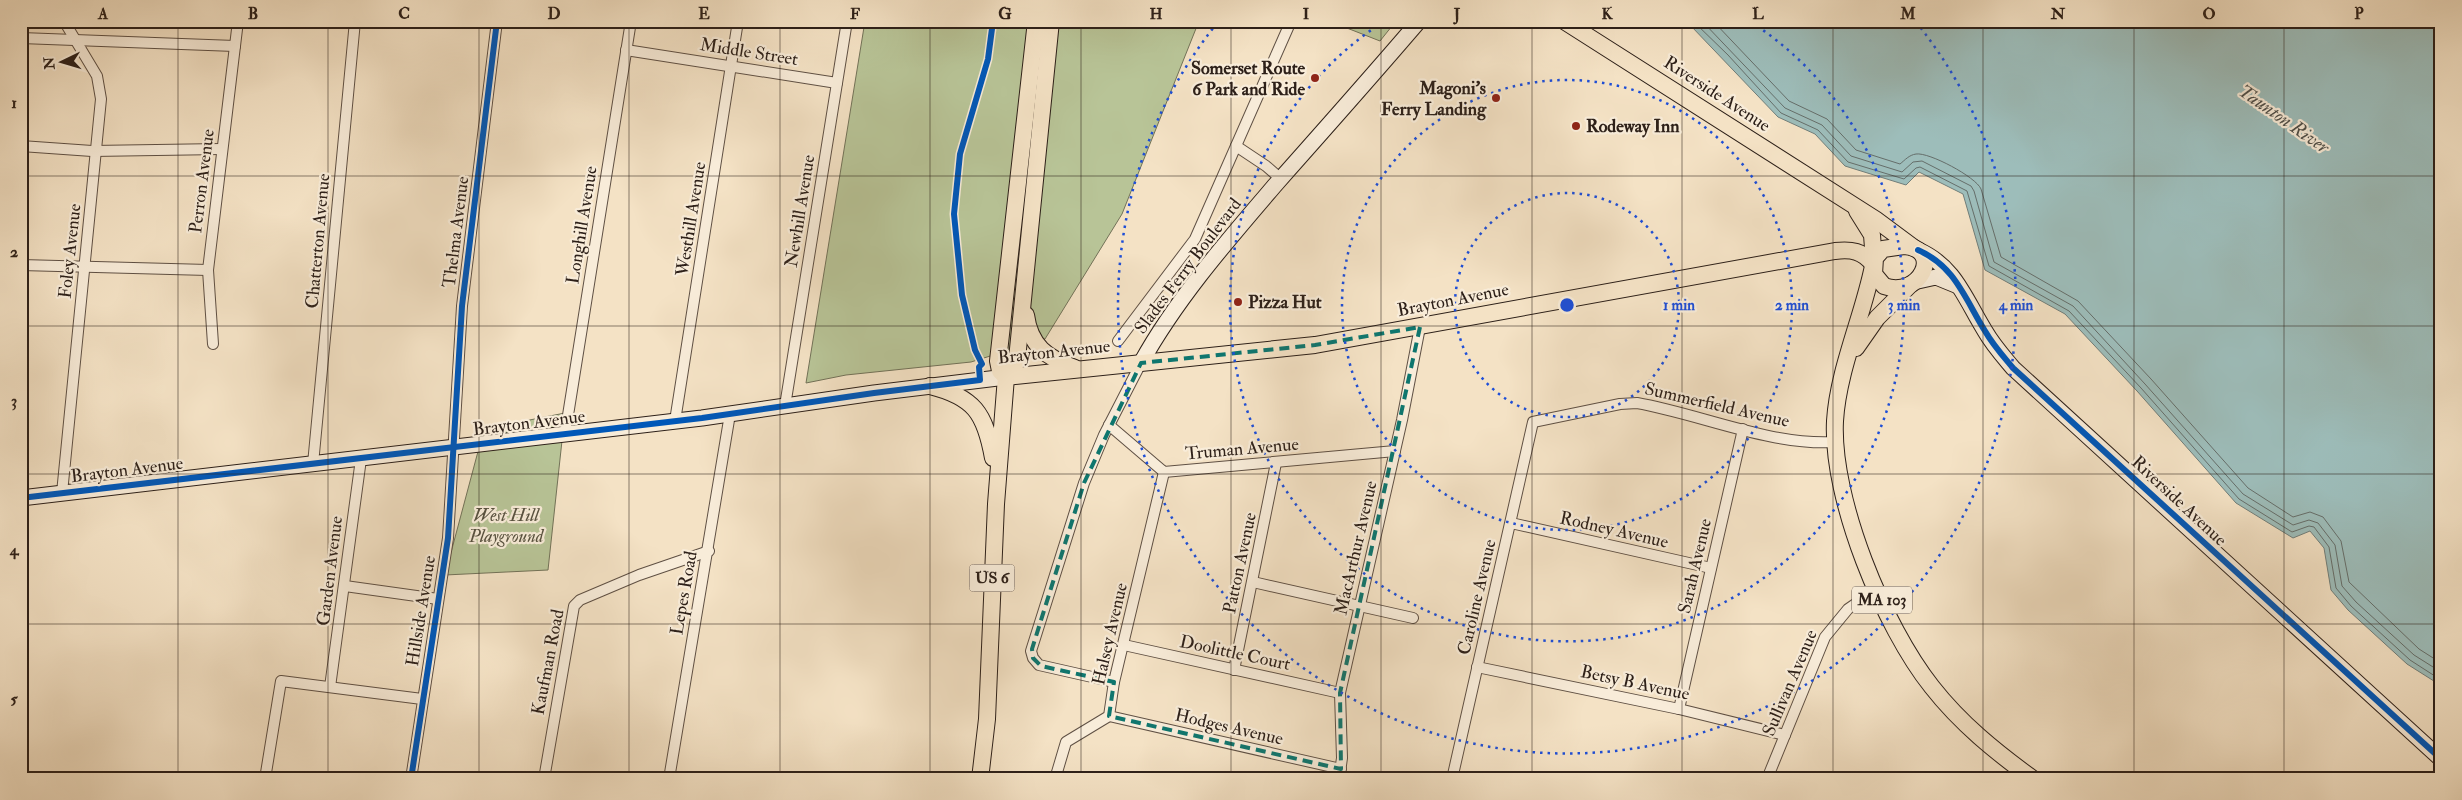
<svg xmlns="http://www.w3.org/2000/svg" width="2462" height="800" font-family="'IM FELL Double Pica',serif">
<rect width="100%" height="100%" fill="#f4e2c5"/>
<filter id="stains"><feTurbulence type="fractalNoise" baseFrequency=".004" numOctaves="4"/><feColorMatrix values="0 0 0 0 .2 0 0 0 0 .09 0 0 0 0 .02 0 0 0 .5 -.17"/></filter>
<radialGradient id="worn" r=".72"><stop offset=".6" stop-color="#630" stop-opacity="0"/><stop offset="1" stop-color="#630" stop-opacity=".3"/></radialGradient>
<g fill="#b8c497" stroke="#727258">
<polygon points="865,21 1199,21 1122,214 1045,339 971,362 846,375 806,383"/>
<polygon points="1329,21 1396,21 1380,41"/>
<polygon points="565,413 548,570 445,575 484,429"/>
</g>
<polygon fill="#9dbdba" stroke="#707e7a" points="1669,21 2441,21 2441,688 2437,683 2407,664 2348,610 2331,590 2324,548 2310,531 2293,538 2236,503 2137,391 2065,314 1985,270 1963,194 1919,172 1906,185 1845,166 1815,134 1778,117 1691,26"/>
<g fill="none" stroke-linecap="round" stroke-linejoin="round">
<g stroke="#656e6a" stroke-width="1">
<polyline points="1693,21 1728,55 1781,113 1818,130 1848,162 1904,179 1916,168 1920,167 1967,191 1989,266 2069,311 2141,388 2239,499 2292,532 2309,526 2314,527 2329,547 2336,588 2351,606 2410,660 2441,680"/>
<polyline points="1702,21 1785,108 1822,125 1851,156 1902,172 1913,162 1922,161 1971,186 1974,191 1994,262 2073,306 2145,384 2243,494 2293,525 2309,520 2318,523 2335,545 2342,586 2356,602 2414,655 2441,672"/>
<path d="M1713,21L1789,101L1827,119L1856,150L1900,164C1905,160 1909,155 1916,154C1929,152 1976,177 1981,189L2001,257L2078,301L2151,379L2248,488L2293,517L2310,512L2323,517L2341,541L2349,582L2419,649L2441,663"/>
</g>
<g stroke="#5f5044" stroke-width="12">
<g id="street">
<polyline points="21,38 235,46"/>
<polyline points="626,50 837,83"/>
<polyline points="21,146 92,151 221,149"/>
<polyline points="1236,146 1266,166 1281,179"/>
<polyline points="21,265 208,270"/>
<polyline points="1118,341 1195,239 1291,21"/>
<polyline points="213,344 208,270 238,21"/>
<polyline points="785,406 847,21"/>
<polyline points="675,421 738,21"/>
<polyline points="1109,425 1164,472 1395,451"/>
<polyline points="565,434 631,21"/>
<polyline points="313,464 355,21"/>
<polyline points="62,493 101,99 97,76 64,21"/>
<polyline points="1511,523 1711,568"/>
<polyline points="1253,582 1413,618"/>
<polyline points="345,586 438,599"/>
<polyline points="1124,645 1340,693"/>
<polyline points="1477,667 1679,709 1785,735"/>
<polyline points="1234,670 1276,463"/>
<polyline points="1114,682 1039,665 1033,658 1031,651 1084,483 1104,435 1141,363"/>
<polyline points="330,687 361,459"/>
<polyline points="1679,709 1743,429"/>
<polyline points="1109,716 1341,769"/>
<polyline points="1056,775 1072,779"/>
<polyline points="265,779 281,681 422,699"/>
<polyline points="411,779 448,538 462,306 497,21"/>
<polyline points="544,779 574,606 580,600 639,575 709,551"/>
<polyline points="669,779 730,414"/>
<polyline points="1055,779 1066,742 1109,716 1114,682 1164,472"/>
<polyline points="1339,779 1342,758 1340,693 1402,420 1420,327"/>
<path d="M1452,779L1533,422L1620,404L1637,403C1700,414 1771,446 1835,442"/>
<polyline points="1767,779 1825,637 1848,609 1877,589"/>
</g>
</g>
<g stroke="#2d2019" stroke-width="17">
<g id="secondary">
<path d="M1918,250C1955,266 1965,299 1985,331C1993,345 2003,356 2013,368L2441,759"/>
<polyline points="1918,281 1936,277 1958,286"/>
<path d="M1141,363C1177,298 1228,240 1276,184C1324,130 1372,76 1419,21"/>
<polyline points="21,498 702,418 874,393 1006,377"/>
</g>
</g>
<g stroke="#2d2019" stroke-width="18">
<g id="primary">
<polyline points="1564,21 1875,219 1914,248"/>
<polyline points="1857,211 1872,235 1874,261"/>
<path d="M1904,246C1944,249 1920,299 1884,286L1874,274L1875,258L1883,249Z"/>
<path d="M1873,266C1863,316 1838,370 1835,421C1831,499 1884,627 1932,687C1961,724 1996,752 2033,779"/>
<path d="M1026,315C1030,346 1047,358 1075,368"/>
<polyline points="1856,348 1877,318 1910,285"/>
<path d="M1006,377L1315,345L1835,251C1852,249 1862,251 1873,264"/>
<polyline points="1006,377 1014,369 1017,359 1051,21"/>
<polyline points="1006,377 1000,371 998,361 1036,21"/>
<path d="M930,386C974,397 985,413 993,458"/>
<polyline points="980,779 987,719 996,504 1006,377"/>
</g>
</g>
<use href="#street" stroke="#f8ecd9" stroke-width="10"/>
<use href="#secondary" stroke="#f8ecd9" stroke-width="15"/>
<use href="#primary" stroke="#f4e2c5" stroke-width="16"/>
<g stroke="#f8ecd9" stroke-width="9">
<g id="cycleway">
<path d="M1918,250C1955,266 1965,299 1985,331C1993,345 2003,356 2013,368L2441,759"/>
<polyline points="21,498 702,418 874,393 980,380 979,367 982,364 975,350 962,295 954,214 960,154 988,59 993,21"/>
<polyline points="411,779 448,538 462,306 497,21"/>
</g>
</g>
<use href="#cycleway" stroke="#0057b8" stroke-width="6"/>
</g>
<path fill="none" stroke="#0f766e" stroke-width="4" stroke-dasharray="10 6" stroke-linejoin="round" d="M1420,327L1340,693L1341,769L1109,716L1114,682L1041,666L1033,658L1032,649L1084,483L1141,363L1315,345Z"/>
<path fill="none" stroke="#2d2019" stroke-width="1" stroke-opacity="0.55" d="M178,21V779M328,21V779M479,21V779M629,21V779M780,21V779M930,21V779M1081,21V779M1231,21V779M1381,21V779M1532,21V779M1682,21V779M1833,21V779M1983,21V779M2134,21V779M2284,21V779M21,176H2441M21,326H2441M21,474H2441M21,624H2441"/>
<g fill="none" stroke="#1d4ed8" stroke-width="2.5" stroke-dasharray="2.5 5">
<circle cx="1567" cy="305" r="112"/>
<circle cx="1567" cy="305" r="225"/>
<path d="M1751 22A337 337 0 1 1 1383 22"/>
<path d="M1916 22A449 449 0 1 1 1218 22"/>
</g>
<g fill="#8f2418" stroke="#f8ecd9" stroke-width="2">
<circle cx="1315" cy="78" r="5"/>
<circle cx="1496" cy="98" r="5"/>
<circle cx="1576" cy="126" r="5"/>
<circle cx="1238" cy="302" r="5"/>
</g>
<g text-anchor="middle" dominant-baseline="central" stroke-width="4.5" stroke-linejoin="round" paint-order="stroke">
<g fill="#f8ecd9" stroke="#6a5d53" stroke-width="1">
<rect x="969.5" y="564.5" width="45" height="27" rx="4"/>
<rect x="1852" y="586.5" width="60" height="27" rx="4"/>
</g>
<g font-size="16" font-weight="bold" fill="#2d2019">
<text x="992" y="578">US 6</text>
<text x="1882" y="600">MA 103</text>
</g>
<g font-size="18" fill="#2d2019" stroke="#f8ecd9">
<text transform="translate(749 52) rotate(9)">Middle Street</text>
<text transform="translate(1717 94) rotate(33)">Riverside Avenue</text>
<text transform="translate(202 181) rotate(-83)">Perron Avenue</text>
<text transform="translate(800 211) rotate(-81)">Newhill Avenue</text>
<text transform="translate(691 219) rotate(-81)">Westhill Avenue</text>
<text transform="translate(582 225) rotate(-81)">Longhill Avenue</text>
<text transform="translate(456 232) rotate(-83)">Thelma Avenue</text>
<text transform="translate(318 241) rotate(-85)">Chatterton Avenue</text>
<text transform="translate(70 251) rotate(-84)">Foley Avenue</text>
<text transform="translate(1188 266) rotate(-53)">Slades Ferry Boulevard</text>
<text transform="translate(1453 300) rotate(-11)">Brayton Avenue</text>
<text transform="translate(1054 352) rotate(-6)">Brayton Avenue</text>
<text transform="translate(1717 405) rotate(13)">Summerfield Avenue</text>
<text transform="translate(529 423) rotate(-7)">Brayton Avenue</text>
<text transform="translate(1242 449) rotate(-5)">Truman Avenue</text>
<text transform="translate(127 470) rotate(-7)">Brayton Avenue</text>
<text transform="translate(2179 501) rotate(43)">Riverside Avenue</text>
<text transform="translate(1614 530) rotate(13)">Rodney Avenue</text>
<text transform="translate(1356 548) rotate(-77)">MacArthur Avenue</text>
<text transform="translate(1240 563) rotate(-78)">Patton Avenue</text>
<text transform="translate(1695 566) rotate(-77)">Sarah Avenue</text>
<text transform="translate(330 571) rotate(-83)">Garden Avenue</text>
<text transform="translate(684 593) rotate(-80)">Lepes Road</text>
<text transform="translate(1477 597) rotate(-77)">Caroline Avenue</text>
<text transform="translate(421 611) rotate(-81)">Hillside Avenue</text>
<text transform="translate(1110 634) rotate(-77)">Halsey Avenue</text>
<text transform="translate(1235 653) rotate(12)">Doolittle Court</text>
<text transform="translate(548 662) rotate(-79)">Kaufman Road</text>
<text transform="translate(1635 683) rotate(12)">Betsy B Avenue</text>
<text transform="translate(1790 683) rotate(-67)">Sullivan Avenue</text>
<text transform="translate(1229 727) rotate(13)">Hodges Avenue</text>
</g>
<g font-size="18" font-weight="bold" fill="#2d2019" stroke="#f8ecd9" text-anchor="end">
<text x="1305" y="68">Somerset Route<tspan x="1305" dy="21">6 Park and Ride</tspan></text>
<text x="1486" y="88">Magoni's<tspan x="1486" dy="21">Ferry Landing</tspan></text>
<text x="1586" y="126" text-anchor="start">Rodeway Inn</text>
<text x="1248" y="302" text-anchor="start">Pizza Hut</text>
</g>
<g font-size="18" font-style="italic" fill="#57513f" stroke="#f8ecd9">
<text x="506" y="515">West Hill<tspan x="506" dy="21">Playground</tspan></text>
</g>
<g font-size="19" font-style="italic" fill="#4f4f49" stroke="#f8ecd9">
<text transform="translate(2284 119) rotate(35)">Taunton River</text>
</g>
</g>
<circle cx="1567" cy="305" r="8" fill="#1d4ed8" stroke="#f8ecd9" stroke-width="2.5"/>
<g font-size="15" text-anchor="middle" font-weight="bold" fill="#1d4ed8" stroke="#f8ecd9" stroke-width="4.5" stroke-linejoin="round" paint-order="stroke">
<text x="1679" y="310">1 min</text>
<text x="1792" y="310">2 min</text>
<text x="1904" y="310">3 min</text>
<text x="2016" y="310">4 min</text>
</g>
<rect width="2462" height="800" fill="none" stroke="#f4e2c5" stroke-width="55"/>
<g transform="translate(62 62) rotate(265)" stroke="#f8ecd9" stroke-width="4" paint-order="stroke">
<path d="M0-4L9 19L0 12L-9 19Z" fill="#2d2019"/>
<text y="-8" font-size="14" font-weight="bold" text-anchor="middle" fill="#2d2019">N</text>
</g>
<rect x="28" y="28" width="2406" height="744" fill="none" stroke="#2d2019" stroke-width="2"/>
<g font-size="16" text-anchor="middle" font-weight="bold" fill="#2d2019">
<text x="103" y="19">A</text>
<text x="253" y="19">B</text>
<text x="404" y="19">C</text>
<text x="554" y="19">D</text>
<text x="704" y="19">E</text>
<text x="855" y="19">F</text>
<text x="1005" y="19">G</text>
<text x="1156" y="19">H</text>
<text x="1306" y="19">I</text>
<text x="1457" y="19">J</text>
<text x="1607" y="19">K</text>
<text x="1758" y="19">L</text>
<text x="1908" y="19">M</text>
<text x="2058" y="19">N</text>
<text x="2209" y="19">O</text>
<text x="2359" y="19">P</text>
<text x="14" y="108">1</text>
<text x="14" y="257">2</text>
<text x="14" y="406">3</text>
<text x="14" y="555">4</text>
<text x="14" y="704">5</text>
</g>
<rect width="100%" height="100%" filter="url(#stains)"/>
<rect width="100%" height="100%" fill="url(#worn)"/>
</svg>
